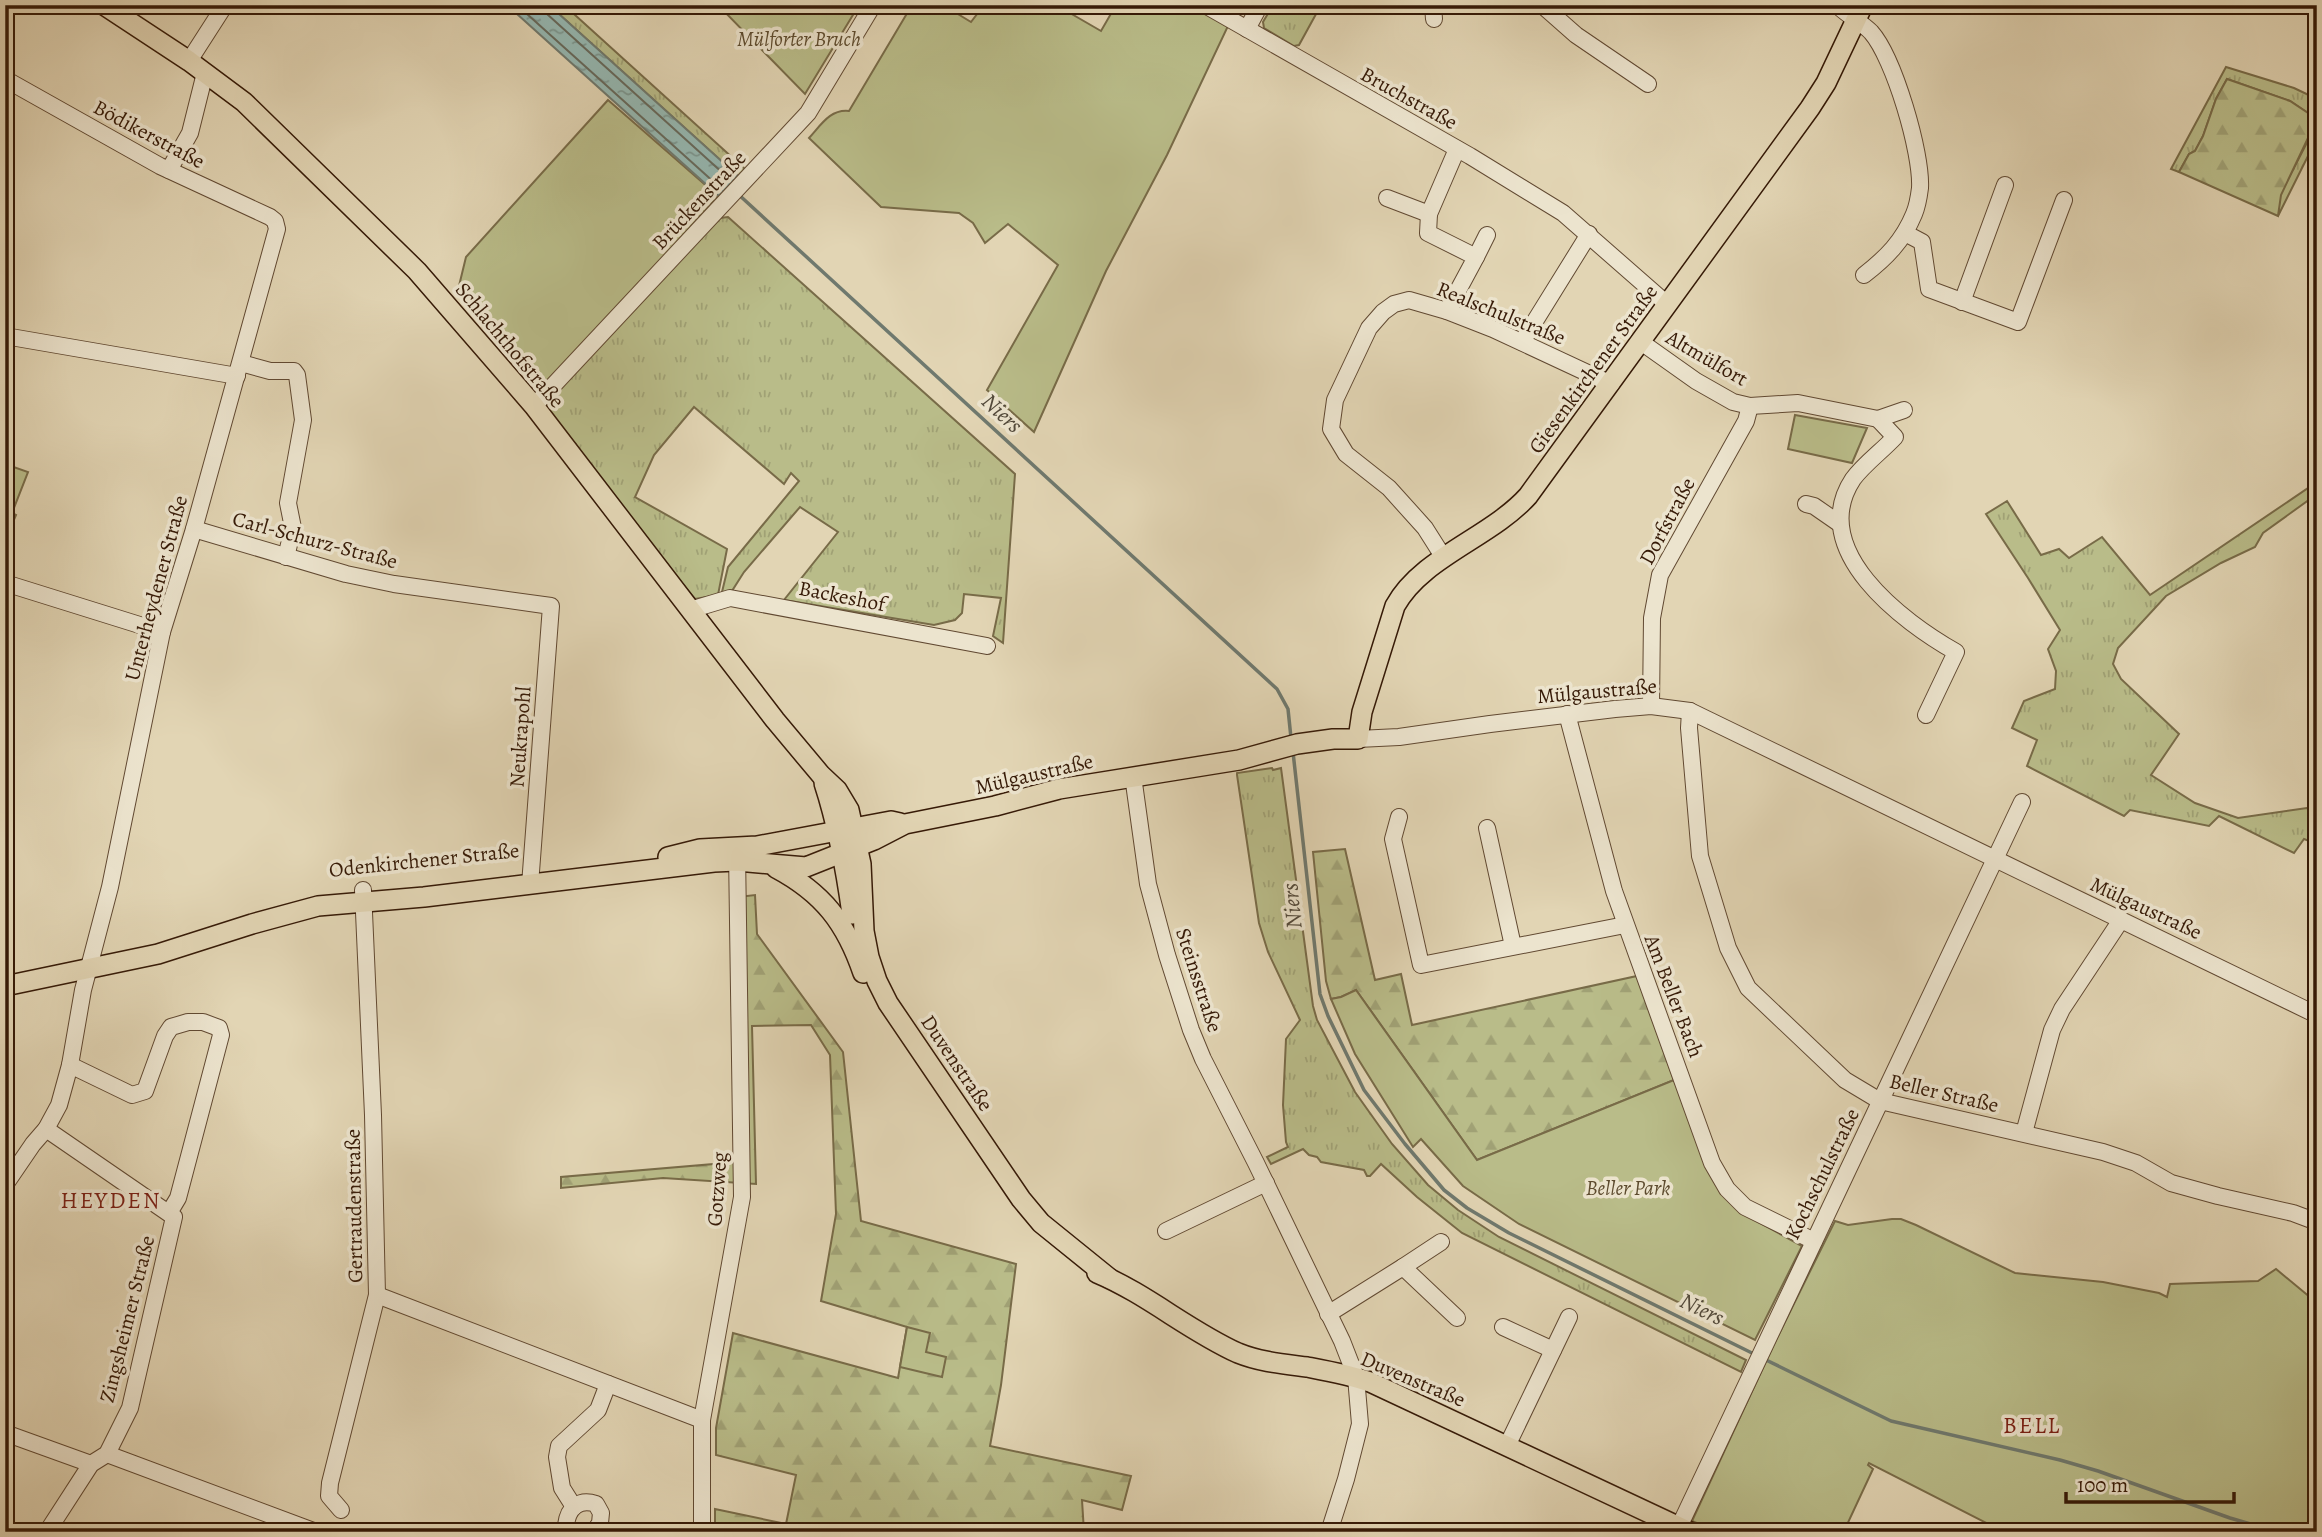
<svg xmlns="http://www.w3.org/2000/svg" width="2322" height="1537" font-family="Alegreya,serif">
<defs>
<pattern id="grass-tufts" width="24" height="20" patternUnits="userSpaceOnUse" patternTransform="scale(1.75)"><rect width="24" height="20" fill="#b9bc89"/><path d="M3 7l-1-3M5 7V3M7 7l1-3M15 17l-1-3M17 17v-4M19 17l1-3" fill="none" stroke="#a0a175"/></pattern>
<pattern id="forest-firs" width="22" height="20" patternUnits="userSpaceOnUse" patternTransform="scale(1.75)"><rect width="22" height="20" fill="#b9bc89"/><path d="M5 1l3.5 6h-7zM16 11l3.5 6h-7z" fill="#a0a175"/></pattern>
<pattern id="water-ripples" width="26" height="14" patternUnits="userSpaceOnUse" patternTransform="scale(1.75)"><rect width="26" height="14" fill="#95b8b2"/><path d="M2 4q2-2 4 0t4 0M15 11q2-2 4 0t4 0" fill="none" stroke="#7a958f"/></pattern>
</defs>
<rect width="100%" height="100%" fill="#e2d5b4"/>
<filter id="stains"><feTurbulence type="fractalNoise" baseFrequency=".00286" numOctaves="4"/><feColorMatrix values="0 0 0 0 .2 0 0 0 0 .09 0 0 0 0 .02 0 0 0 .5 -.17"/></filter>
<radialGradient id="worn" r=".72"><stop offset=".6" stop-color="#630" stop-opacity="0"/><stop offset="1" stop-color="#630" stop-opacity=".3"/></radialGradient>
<g fill="url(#grass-tufts)" stroke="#786b48" stroke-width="2">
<polygon points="549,5 564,5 745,169 738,176"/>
<polygon points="1273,5 1321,5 1299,45 1294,46 1264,28 1263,22"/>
<polygon points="2226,67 2294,88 2317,99 2317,119 2290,101 2227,79 2216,99 2203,136 2195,151 2189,154 2179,172 2171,169"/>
<polygon points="2317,123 2317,138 2278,216 2280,195"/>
<polygon points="728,217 1015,474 1003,643 993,636 1001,598 964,594 962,613 955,620 934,625 784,600 838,532 800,507 744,572 730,594 722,592 728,567 799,481 791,473 784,484 694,407 654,455 635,497 727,549 718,595 695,599 536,410 720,218"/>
<polygon points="2317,482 2317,494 2263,533 2255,547 2221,563 2166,596 2118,648 2113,664 2121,679 2179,734 2151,775 2195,803 2238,818 2307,808 2317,809 2317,844 2304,839 2294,853 2219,816 2209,826 2130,810 2124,816 2027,766 2037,740 2012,728 2024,701 2055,689 2056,671 2048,649 2060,630 2028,578 1986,514 2007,501 2041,555 2059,549 2069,558 2102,537 2150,595"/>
<polygon points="1272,768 1273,770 1281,768 1313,1006 1317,1020 1355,1092 1392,1144 1428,1185 1458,1210 1499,1237 1746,1360 1741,1372 1462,1233 1417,1197 1381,1164 1370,1176 1367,1176 1364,1170 1321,1162 1317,1157 1309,1155 1303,1149 1271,1164 1267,1157 1288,1147 1286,1142 1283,1105 1286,1039 1300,1020 1268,952 1259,923 1237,775 1237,773"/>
</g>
<g fill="url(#forest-firs)" stroke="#786b48" stroke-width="2">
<polygon points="2227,79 2290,101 2317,119 2281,195 2278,216 2179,172 2189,154 2195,151 2203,136 2216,99"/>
<polygon points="1345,849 1375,980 1401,974 1412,1025 1637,976 1674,1080 1477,1160 1356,990 1341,997 1331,999 1326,981 1313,852"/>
<polygon points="755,895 757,934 843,1052 861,1221 1016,1264 1001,1385 990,1446 1131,1476 1122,1510 1082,1500 1084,1532 715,1532 715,1509 786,1524 796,1475 716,1455 716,1428 733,1333 898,1378 907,1327 821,1301 836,1214 830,1055 811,1025 752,1026 756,1184 663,1178 561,1188 561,1177 737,1162 730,898"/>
</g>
<g fill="#b9bc89" stroke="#786b48" stroke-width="2">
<polygon points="718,5 859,5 805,94"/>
<path d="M912,5H943L971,22L984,5H1056L1101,31L1116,5H1191L1228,26L1167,155L1106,271L1034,432L987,390L1058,265L1008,224L985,243L973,223L959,213L881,207L809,138C821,125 830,109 849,111Z"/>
<polygon points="608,100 718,196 547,388 539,387 458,290 466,257"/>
<polygon points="1795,415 1867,428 1852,463 1788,449"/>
<polygon points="5,464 28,472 12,513 16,515 5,541"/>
<polygon points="1356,990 1477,1160 1674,1080 1744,1214 1802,1246 1755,1340 1519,1224 1463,1186 1421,1139 1413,1147 1355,1054 1331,999 1341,997"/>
<polygon points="1892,1219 1901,1219 1916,1225 2015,1273 2103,1282 2159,1293 2167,1297 2170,1284 2258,1281 2276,1269 2317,1303 2317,1532 2004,1532 1869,1463 1868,1465 1873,1469 1845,1529 1838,1532 1718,1532 1692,1521 1772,1348 1835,1221 1848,1225"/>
<polygon points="907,1327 930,1333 926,1352 946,1357 942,1377 900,1367"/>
</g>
<polygon fill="url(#water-ripples)" stroke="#6f796e" stroke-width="2" points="507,5 549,5 738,176 719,196"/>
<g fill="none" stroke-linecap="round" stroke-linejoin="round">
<polyline stroke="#66695c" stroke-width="2" points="517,5 716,184 721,183 726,178 725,175 547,14 545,5"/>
<g stroke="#6f796e" stroke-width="3.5">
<polyline points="738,194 1277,689 1288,709 1291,738"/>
<polyline points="1293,752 1320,994 1328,1016 1364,1090 1405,1144 1444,1190 1467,1208 1509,1233 1754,1354"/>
<polyline points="1764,1359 1891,1421 2060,1460 2098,1471 2230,1518 2278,1532"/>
</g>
<g stroke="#614932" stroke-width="18">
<g id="minor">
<polyline points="1205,5 1470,156 1563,213 1668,305"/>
<polyline points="1433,5 1434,19"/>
<polyline points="1542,5 1576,35 1648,84"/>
<path d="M1837,5C1847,15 1861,22 1871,32C1894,58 1922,153 1920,188C1919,196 1917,207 1914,214C1903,241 1886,258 1864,275"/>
<polyline points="1247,29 1260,5"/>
<polyline points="189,61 225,5"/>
<polyline points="5,79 160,166 270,217 275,221 277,229 194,529 162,632 110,887 83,990 70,1065 59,1105 46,1129 33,1144 5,1185"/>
<polyline points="169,170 190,133 205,73"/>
<polyline points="1387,198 1429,214"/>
<polyline points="1905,233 1922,242 1929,289 2018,322 2064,200"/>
<polyline points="1476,257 1487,235"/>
<polyline points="1962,302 2005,185"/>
<polyline points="1447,311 1476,257 1428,233 1429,214 1457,149"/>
<polyline points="5,336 237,376"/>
<polyline points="1522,342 1589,234"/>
<polyline points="1641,342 1696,381 1733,402 1750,406 1798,403 1878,419"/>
<polyline points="241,363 270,371 294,371 297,375 303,420 288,503 293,528 286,557"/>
<polyline points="534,406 808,113 873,5"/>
<path d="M1878,419L1895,437C1882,451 1864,464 1853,479C1806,550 1903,622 1956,652L1926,715"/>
<polyline points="1878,419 1904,410"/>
<polyline points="1806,504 1814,506 1840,524"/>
<polyline points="194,529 346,574 394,584 551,606 530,885"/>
<polyline points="1444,558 1425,528 1389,488 1346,454 1331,429 1335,400 1369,328 1383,312 1394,304 1409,300 1447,311 1493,329 1611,384"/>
<polyline points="5,583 162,632"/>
<polyline points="690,610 730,598 987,646"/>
<polyline points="1651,706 1652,618 1660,575 1746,421 1750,406"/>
<polyline points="1690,711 1689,728 1700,856 1728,948 1748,988 1845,1080 1880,1101 2103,1152 2136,1163 2171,1183 2218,1196 2293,1213 2317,1222"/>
<polyline points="1567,714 1614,891 1712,1163 1727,1189 1745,1207 1814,1241"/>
<polyline points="1358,739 1399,737 1490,724 1615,709 1651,706 1690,711 2317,1015"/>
<polyline points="1133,776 1148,884 1167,955 1191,1030 1203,1059 1256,1163 1342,1341 1356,1377 1360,1424 1346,1479 1329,1532"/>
<polyline points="1399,817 1393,839 1421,965 1625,925"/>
<polyline points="1487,828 1513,946"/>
<polyline points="70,1065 132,1095 145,1091 165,1036 171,1027 188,1022 203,1022 219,1028 221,1035 178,1198 169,1213"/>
<polyline points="46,1129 174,1217 130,1408 107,1454 91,1464 47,1532"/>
<polyline points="2024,1133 2052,1030 2062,1009 2121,920"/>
<polyline points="1166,1231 1266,1183"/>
<polyline points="1403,1267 1441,1242"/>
<polyline points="377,1295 702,1420"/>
<polyline points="1328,1314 1403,1267 1457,1318"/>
<polyline points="1503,1327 1553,1350"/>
<polyline points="5,1433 91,1464"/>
<polyline points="1507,1446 1569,1317"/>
<polyline points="107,1454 316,1532"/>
<polyline points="574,1507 562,1488 557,1457 559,1446 598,1410 608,1384"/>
<polyline points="341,1510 329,1496 330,1483 377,1295 373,1115 363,890"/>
<polyline points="1679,1527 2022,802"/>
<path d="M570,1532L566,1525C568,1508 579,1498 596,1504L601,1513L600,1523L594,1532"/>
<polyline points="702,1532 702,1420 742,1197 737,852"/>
</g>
</g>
<g stroke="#361a07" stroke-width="22">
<g id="major">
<polyline points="104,5 189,61 244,102 417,271 534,406 775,720 821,775 837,790 849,810 861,864 864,931 869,957 877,981 888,1003 1021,1199 1041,1223 1109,1278"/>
<path d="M824,783C838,826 846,870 852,914"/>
<polyline points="668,857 700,849 757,846 891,821 900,823"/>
<path d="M776,868C823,893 846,923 863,973"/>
<path d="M5,986L158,954L252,924L318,906L424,897L714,862L737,861L806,867L874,840L905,824L995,806L1059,789L1239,760L1297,744L1333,739H1358L1362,712L1395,606C1422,557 1490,538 1528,496L1810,108L1826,83L1863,5"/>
<path d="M1097,1273C1147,1294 1189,1331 1238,1353C1260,1362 1284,1364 1307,1367C1328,1371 1350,1375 1370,1382L1690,1532"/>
</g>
</g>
<use href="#minor" stroke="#ece4ce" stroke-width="16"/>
<use href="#major" stroke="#e2d5b4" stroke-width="19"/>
</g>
<g text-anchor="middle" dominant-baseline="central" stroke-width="7" stroke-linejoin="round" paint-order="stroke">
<g font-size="21" font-style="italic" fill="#5d4b2e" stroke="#ece4ce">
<text x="799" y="39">Mülforter Bruch</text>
<text x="1628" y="1188">Beller Park</text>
</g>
<g font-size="21" fill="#361a07" stroke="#ece4ce">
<text transform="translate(1409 98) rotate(29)">Bruchstraße</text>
<text transform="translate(149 134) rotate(28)">Bödikerstraße</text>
<text transform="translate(699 200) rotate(-47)">Brückenstraße</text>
<text transform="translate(1501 313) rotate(22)">Realschulstraße</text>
<text transform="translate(510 345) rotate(50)">Schlachthofstraße</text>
<text transform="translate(1707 358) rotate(30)">Altmülfort</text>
<text transform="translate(1593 369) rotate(-54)">Giesenkirchener Straße</text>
<text transform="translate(1667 521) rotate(-62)">Dorfstraße</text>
<text transform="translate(315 540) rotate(15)">Carl-Schurz-Straße</text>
<text transform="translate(156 588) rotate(-75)">Unterheydener Straße</text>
<text transform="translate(842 596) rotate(11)">Backeshof</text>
<text transform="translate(1597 691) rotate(-5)">Mülgaustraße</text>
<text transform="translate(520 737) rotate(-86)">Neukrapohl</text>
<text transform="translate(1034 774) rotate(-13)">Mülgaustraße</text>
<text transform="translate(424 860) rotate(-6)">Odenkirchener Straße</text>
<text transform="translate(2146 908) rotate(25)">Mülgaustraße</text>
<text transform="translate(1199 980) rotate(72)">Steinsstraße</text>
<text transform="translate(1674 996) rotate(69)">Am Beller Bach</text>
<text transform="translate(957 1063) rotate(56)">Duvenstraße</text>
<text transform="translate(1944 1093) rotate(13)">Beller Straße</text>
<text transform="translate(1822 1174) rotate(-64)">Kochschulstraße</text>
<text transform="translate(717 1189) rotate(-86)">Gotzweg</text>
<text transform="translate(354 1206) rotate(-91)">Gertraudenstraße</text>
<text transform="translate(127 1319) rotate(-76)">Zingsheimer Straße</text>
<text transform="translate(1413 1379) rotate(23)">Duvenstraße</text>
</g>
<g font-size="23" font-style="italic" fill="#52493a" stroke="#ece4ce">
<text transform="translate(1002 413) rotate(43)">Niers</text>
<text transform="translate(1292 906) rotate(-96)">Niers</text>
<text transform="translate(1702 1309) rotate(26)">Niers</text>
</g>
<g font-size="23" letter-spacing="2" fill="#7a1f14" stroke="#ece4ce">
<text x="111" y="1200">HEYDEN</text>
<text x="2032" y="1425">BELL</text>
</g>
</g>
<rect width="2322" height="1537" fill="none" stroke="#e2d5b4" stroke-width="28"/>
<rect x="7" y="7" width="2308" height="1523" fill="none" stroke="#361a07" stroke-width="3.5"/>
<rect x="14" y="14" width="2294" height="1509" fill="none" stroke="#361a07" stroke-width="2"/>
<path d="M2066 1492v10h168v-10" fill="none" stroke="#361a07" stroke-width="3.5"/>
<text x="2077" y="1492" font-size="21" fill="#361a07" stroke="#ece4ce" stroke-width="5" paint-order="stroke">100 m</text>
<rect width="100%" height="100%" filter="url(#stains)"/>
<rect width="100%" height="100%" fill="url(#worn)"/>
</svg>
